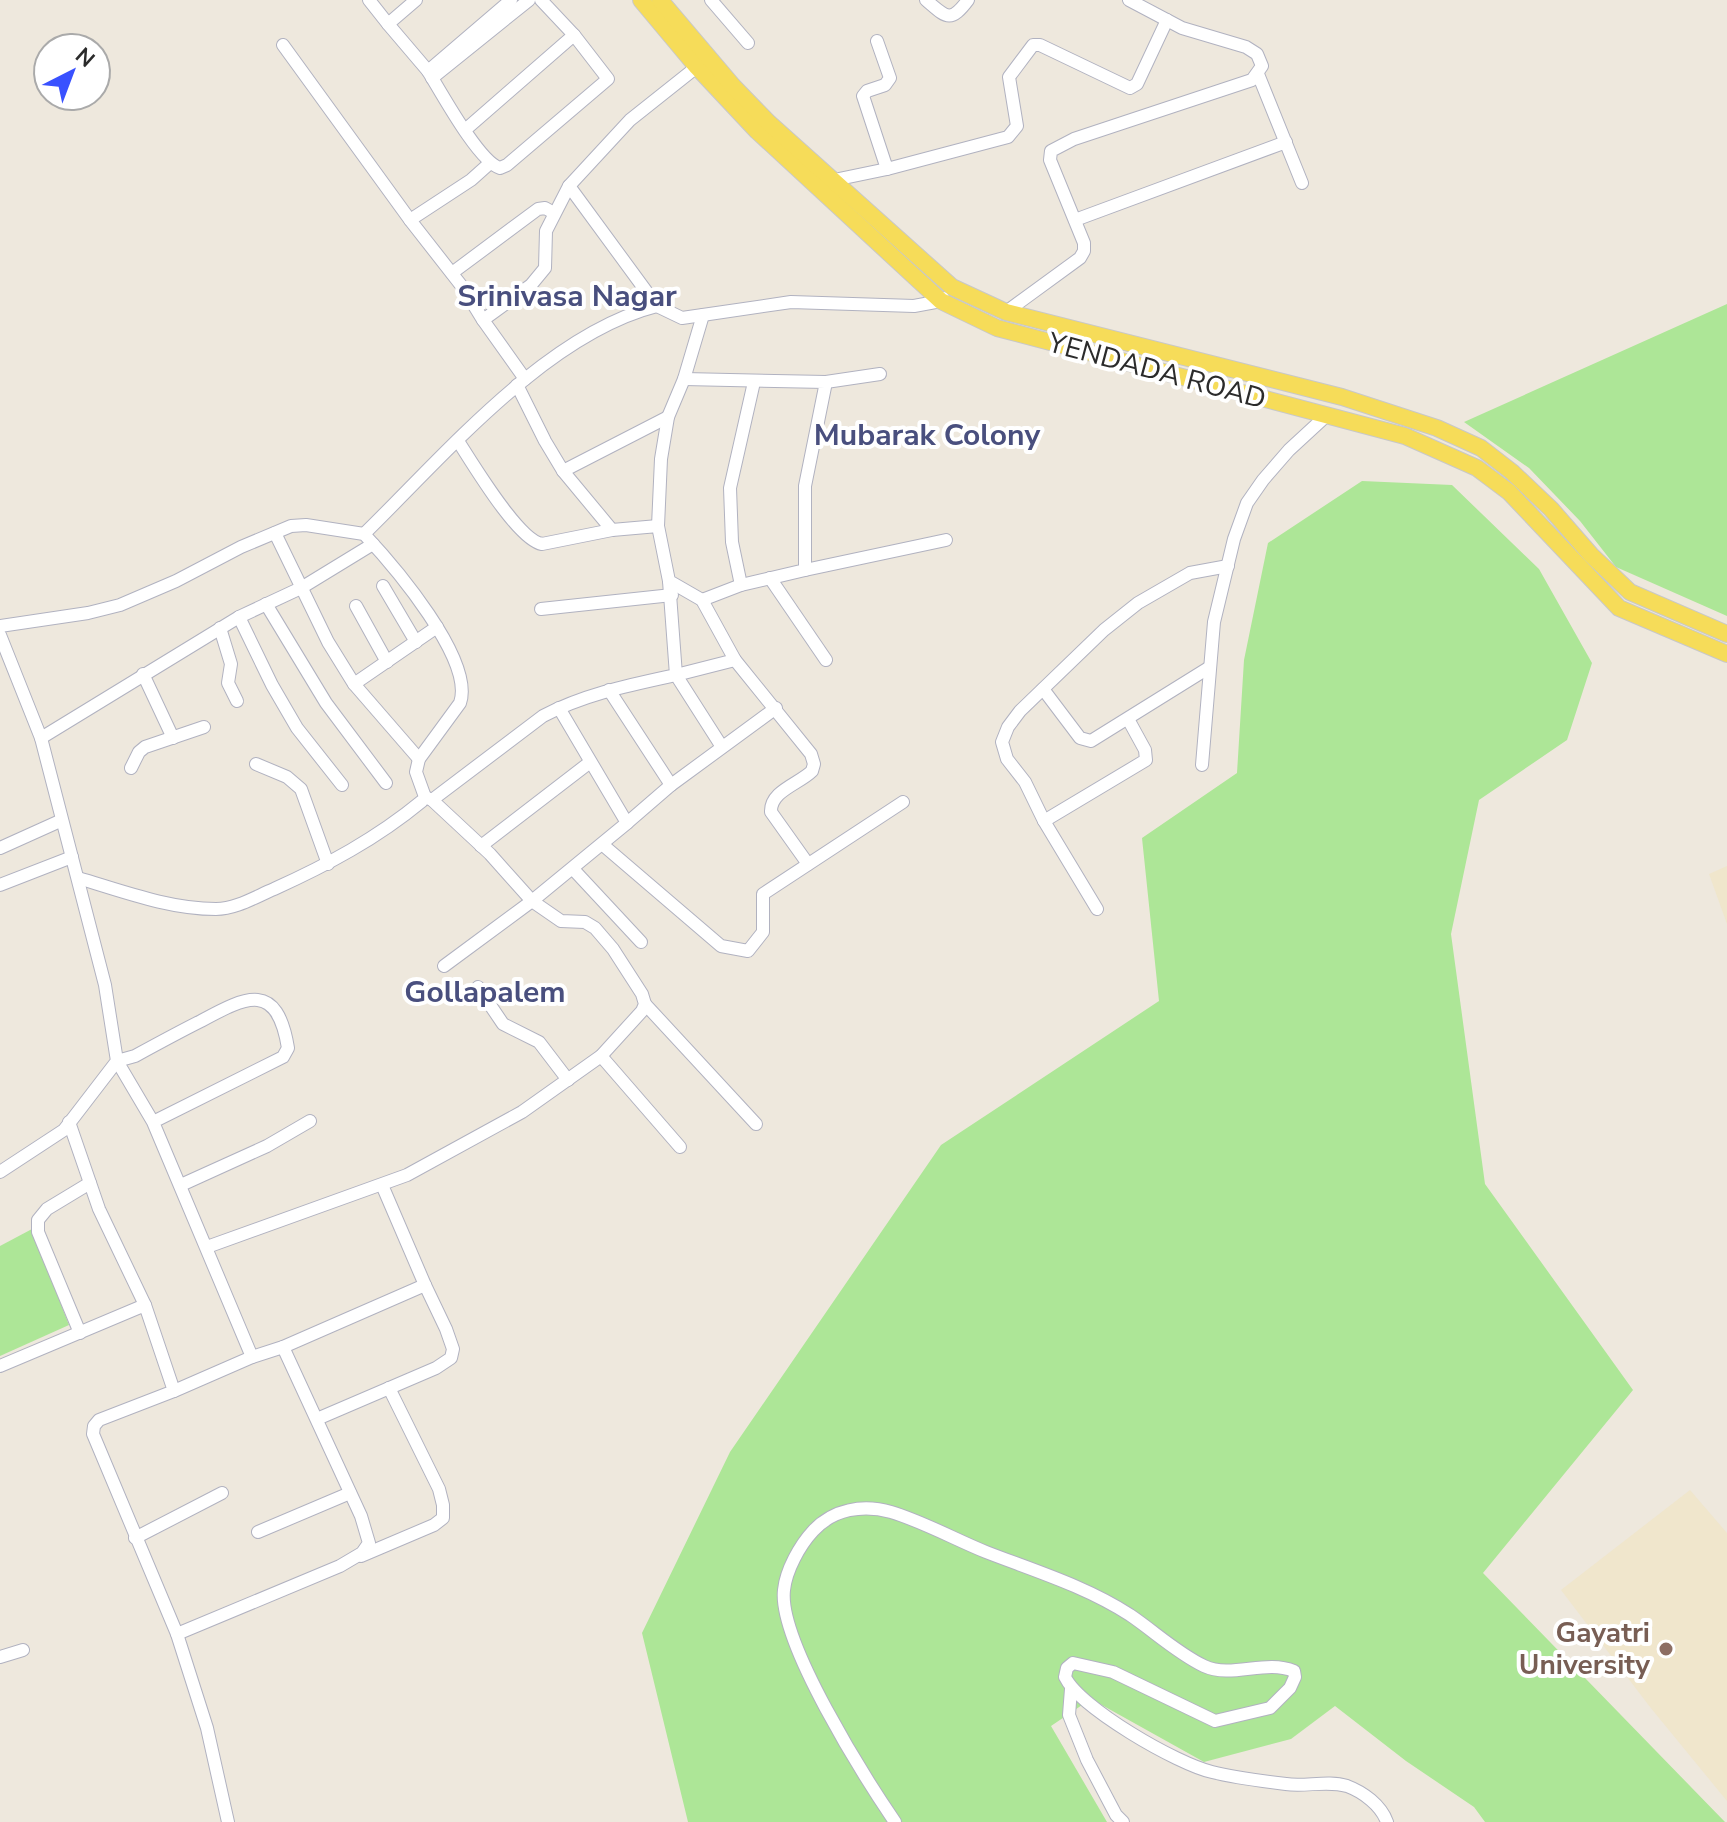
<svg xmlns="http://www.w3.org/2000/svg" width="1727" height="1822" font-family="'Nunito Sans',sans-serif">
<rect width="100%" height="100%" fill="#eee8dd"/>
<g fill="#f0e6cc">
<polygon points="1727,866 1727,924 1709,874"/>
<polygon points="1690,1490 1727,1533 1727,1801 1650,1707 1561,1590"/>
</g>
<g fill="#ade697">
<polygon points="1727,304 1727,616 1616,567 1580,521 1529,468 1464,422"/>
<polygon points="1362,481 1452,485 1539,569 1592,663 1567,740 1479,800 1451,934 1485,1184 1633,1390 1483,1573 1725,1822 1485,1822 1474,1807 1406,1761 1335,1706 1291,1739 1204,1762 1091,1699 1051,1726 1107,1822 688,1822 642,1633 730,1452 941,1145 1159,1001 1142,838 1237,773 1244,660 1268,543"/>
<polygon points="32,1229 69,1325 0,1356 0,1246"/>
</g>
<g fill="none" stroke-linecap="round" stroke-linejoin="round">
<g stroke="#b1b2c0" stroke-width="14">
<g id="minor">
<polyline points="369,0 388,24"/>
<polyline points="416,0 388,24 428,71 511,0"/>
<polyline points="711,0 748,43"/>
<path d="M926,0C946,17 950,24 968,0"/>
<polyline points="877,41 890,78 885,85 867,91 863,96 887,169 1008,137 1017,126 1009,77 1033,45 1040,45 1130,88 1137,84 1167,20"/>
<polyline points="283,45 410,220 464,289 483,320"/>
<path d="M428,71C441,92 479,162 500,168L507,165L608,79L574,35L541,0"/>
<polyline points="1258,74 1302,183"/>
<polyline points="432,78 529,0"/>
<polyline points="465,130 574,35"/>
<polyline points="834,180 887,169"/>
<polyline points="569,186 657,306 682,318 791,302 914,306 941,301 943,298"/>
<polyline points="410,220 471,180 490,163"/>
<polyline points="1075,220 1286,142"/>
<polyline points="452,273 538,209 545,208 554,213"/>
<polyline points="1006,312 1080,258 1084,251 1084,243 1050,160 1051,151 1074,139 1252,80 1262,66 1257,54 1246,47 1182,28 1129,0"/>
<polyline points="525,379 483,320 531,285 545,268 546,231 569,186 630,120 703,62"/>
<polyline points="684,379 826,382 805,486 805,570 741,585 702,600"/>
<polyline points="826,382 880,374"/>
<polyline points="517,385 545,441 563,471 612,530"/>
<path d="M458,441C473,464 518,540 542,544L612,530L658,526L669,581L702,600L735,660L811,754L814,764L812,771C799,784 770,791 771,812L808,864"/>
<polyline points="563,471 668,417"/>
<polyline points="658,526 661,459 668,417 684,379 703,315"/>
<polyline points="275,533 328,642 354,684 419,759"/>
<path d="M364,534C444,456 546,334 657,306"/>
<polyline points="805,570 946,540"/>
<polyline points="770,578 826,660"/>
<polyline points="669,581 676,675 735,660"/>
<polyline points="741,585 732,542 730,488 754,382"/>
<polyline points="383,586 416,642"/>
<polyline points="266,604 326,703 386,783"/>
<polyline points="356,606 387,662"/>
<polyline points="541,609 672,595"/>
<polyline points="239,617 272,685 297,728 342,785"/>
<path d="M0,626L88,613L120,605L176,581L241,547L291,526L306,525L364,534C393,565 475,660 460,703L419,759L416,772L425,797L422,801C376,839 327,865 274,889C255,897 236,909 216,909C169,909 122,891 78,878"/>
<polyline points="220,628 231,664 228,683 237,701"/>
<polyline points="0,635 41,738 105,985 117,1061 64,1130 0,1172"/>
<polyline points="143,674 173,738"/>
<polyline points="354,684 437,627"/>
<polyline points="1043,689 1080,738 1091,741 1210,667"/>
<polyline points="609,690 671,785 627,823"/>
<polyline points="41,738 239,617 301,588 373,544"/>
<polyline points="256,764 287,777 301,789 328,864"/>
<polyline points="1202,765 1214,622 1234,539 1247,503 1263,480 1289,450 1327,415"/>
<polyline points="131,768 139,752 145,747 204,727"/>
<polyline points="671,785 776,708"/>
<path d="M432,800L543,716C585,694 630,685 676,675L722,747"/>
<polyline points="1044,821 1146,760 1145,750 1128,719"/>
<polyline points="603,845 721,946 748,951 763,932 763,894 903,802"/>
<polyline points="481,846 589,763"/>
<polyline points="0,848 60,821"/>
<polyline points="573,869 641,942"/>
<polyline points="0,885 72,857"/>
<polyline points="1097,909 1044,821 1025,782 1007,759 1002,742 1008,727 1020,711 1104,630 1138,603 1190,573 1228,566"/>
<polyline points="444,966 532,901 627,823 559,708"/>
<polyline points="478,987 503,1024 539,1042 568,1080"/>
<polyline points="645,1004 756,1124"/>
<polyline points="601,1056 680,1147"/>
<polyline points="69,1122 99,1209 145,1305"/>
<path d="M153,1122L283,1057L288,1048C277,981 247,996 201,1021C179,1032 157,1044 135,1056L117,1061L153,1122L252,1357L174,1391"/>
<polyline points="181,1185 267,1146 310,1121"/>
<polyline points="207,1247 407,1175 522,1112 601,1056 642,1011 645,1004 642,994 613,949 595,928 585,922 561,921 532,901 490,854 432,800 425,797"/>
<polyline points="80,1333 38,1232 38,1220 47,1209 90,1183"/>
<polyline points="252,1357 283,1347 425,1285"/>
<polyline points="0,1366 145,1305 174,1391 99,1420 94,1426 93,1434 177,1634 207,1728 228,1822"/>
<polyline points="317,1419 436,1368 451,1358 453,1349 446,1329 425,1285 382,1185"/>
<polyline points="258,1532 350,1493"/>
<polyline points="135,1538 222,1493"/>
<polyline points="361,1556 434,1525 443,1518 443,1505 439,1489 389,1388"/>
<polyline points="177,1634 340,1566 362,1553 369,1543 361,1516 283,1347"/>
<polyline points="0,1657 23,1650"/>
<polyline points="1071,1689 1069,1715 1087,1760 1116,1815 1123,1822"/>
<path d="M895,1822C865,1778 778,1641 784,1590C786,1570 800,1545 813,1531C833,1509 863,1504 891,1512C924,1522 954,1539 986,1552C1035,1571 1085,1586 1130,1615C1155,1632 1177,1653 1204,1666C1232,1679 1265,1659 1294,1671L1295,1677L1290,1688L1270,1708L1215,1721L1113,1672L1073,1663L1067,1668L1065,1677C1080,1708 1177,1764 1212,1772C1236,1778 1261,1781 1286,1784C1305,1787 1328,1780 1347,1786C1363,1792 1381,1805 1387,1822"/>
</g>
</g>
<g stroke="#c8c8c8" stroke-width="18">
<g id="major">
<polyline points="641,0 697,67 757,131 941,301 997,328 1405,436 1477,468 1509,492 1619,608 1727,654"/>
<polyline points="660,0 733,86 769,123 952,287 1006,312 1342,397 1437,428 1481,448 1512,472 1551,509 1591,555 1630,592 1727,634"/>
</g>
</g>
<use href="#minor" stroke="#fff" stroke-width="12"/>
<use href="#major" stroke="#f6dc59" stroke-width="16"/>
</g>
<circle fill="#8d6e63" stroke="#fff" stroke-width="3" cx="1666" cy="1649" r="8"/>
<g text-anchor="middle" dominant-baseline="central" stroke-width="8" stroke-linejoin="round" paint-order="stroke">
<g font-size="28" fill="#2b2b2b" stroke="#fff">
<text transform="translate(1157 371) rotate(15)">YENDADA ROAD</text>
</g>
<g font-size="28" font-weight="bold" fill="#785e54" stroke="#fff" text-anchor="end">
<text x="1650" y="1633">Gayatri<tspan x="1650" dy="32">University</tspan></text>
</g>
<g font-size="30" font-weight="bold" fill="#494f7e" stroke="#fff">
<text x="567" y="296">Srinivasa Nagar</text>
<text x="927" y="435">Mubarak Colony</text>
<text x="485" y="992">Gollapalem</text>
</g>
</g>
<g transform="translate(72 72) rotate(42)"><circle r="38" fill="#ffffff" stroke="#aaaaaa" stroke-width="2"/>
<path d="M0-6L14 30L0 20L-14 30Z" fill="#3951ff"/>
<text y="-12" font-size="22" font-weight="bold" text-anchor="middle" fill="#2b2b2b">N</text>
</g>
</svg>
